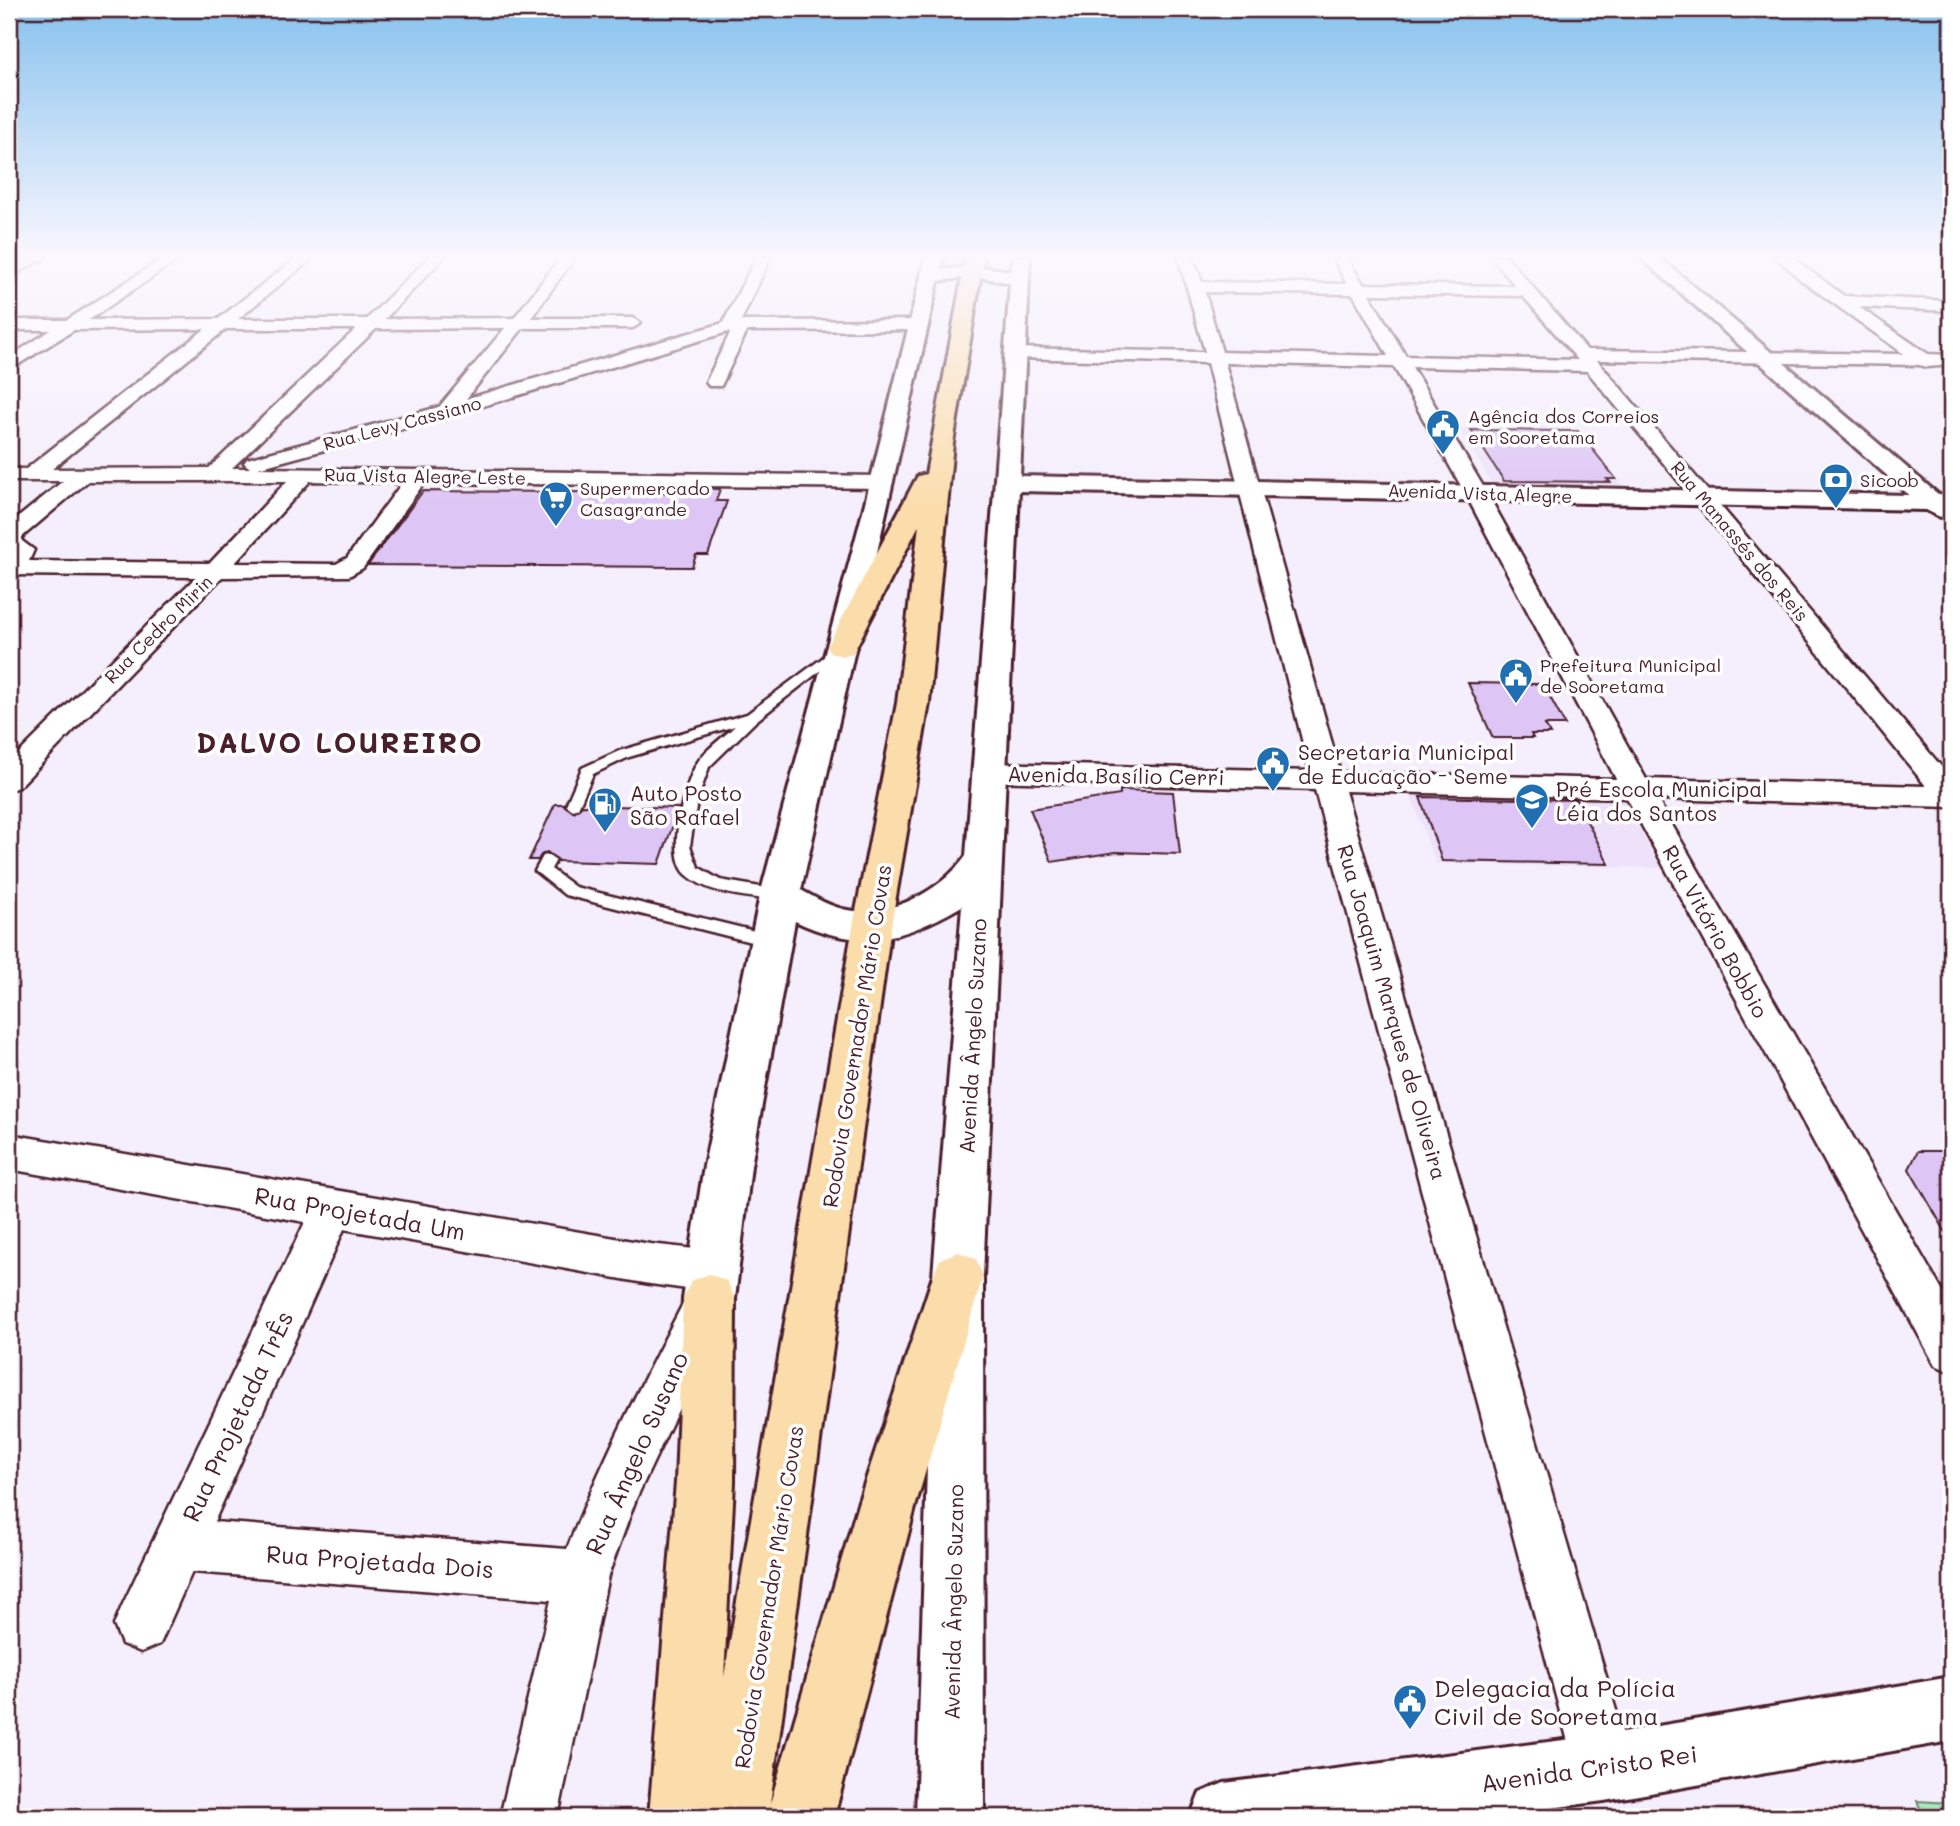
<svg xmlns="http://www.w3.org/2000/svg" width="1960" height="1826" font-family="Mali,sans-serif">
<rect width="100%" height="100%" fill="#f5eefc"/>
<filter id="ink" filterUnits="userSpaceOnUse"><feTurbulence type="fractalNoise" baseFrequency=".0143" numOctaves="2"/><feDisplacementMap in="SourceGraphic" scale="14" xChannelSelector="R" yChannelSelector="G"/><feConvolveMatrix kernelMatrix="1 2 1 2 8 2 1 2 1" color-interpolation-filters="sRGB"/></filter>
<g filter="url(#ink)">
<g fill="#eee2fa">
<polygon points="1458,428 1581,430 1624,487 1493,485"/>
<polygon points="1409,792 1622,798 1661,868 1436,863"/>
</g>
<polygon fill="#a3ecba" stroke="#768672" stroke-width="2" points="1917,1801 1951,1803 1951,1817 1924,1817"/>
<g fill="#ddc5f5" stroke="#4a1f2b" stroke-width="2">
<polygon points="1471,430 1578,431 1616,479 1607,479 1610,482 1504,481"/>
<polygon points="685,488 720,489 716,501 727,501 708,555 696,555 692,567 368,565 423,491 683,493"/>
<polygon points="1468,683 1543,684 1565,725 1545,725 1550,734 1531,734 1533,738 1493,738"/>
<polygon points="1120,790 1173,792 1180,854 1116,852 1052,862 1030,809 1120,795"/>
<polygon points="1420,797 1576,800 1609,864 1442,861"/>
<polygon points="555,804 564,804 574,812 582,805 679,808 659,864 558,861 547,852 541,855 538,860 529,860"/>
<polygon points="1918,1151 1951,1151 1951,1241 1909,1169"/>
</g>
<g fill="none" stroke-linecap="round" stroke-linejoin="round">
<g stroke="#4a1f2b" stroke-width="5">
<g id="lane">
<path d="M840,645L846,649L844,652L756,721L709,767L697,801L690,846L698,867L720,880L784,891L787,895L784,899L779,901C750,896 709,896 686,874C666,854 684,787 696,765C704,750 723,738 735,726L629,757L593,774L578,808L573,810L566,805L582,768L619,751L747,714Z"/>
<polygon points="548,855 556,860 551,869 575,887 771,935 777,937 779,941 777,945 771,947 565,895 535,871 543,856"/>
</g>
</g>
<g stroke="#4a1f2b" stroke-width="5">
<g id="street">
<polygon points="30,256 47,256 9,278 9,267"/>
<path d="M167,256H183L89,320L218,319L299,256H315L238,319H367L430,256H445L385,319L514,318L562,256H576L531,318H633L641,323L633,328H523L466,399L723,323L757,256H771L741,321L919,320L927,325L919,330L747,331L721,386H709L706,382L730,333L728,332L453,415L258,468L882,476L889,478L893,482L889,486L882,488L424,483L363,568L349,576L222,577L19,787L9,790V763L196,577L9,575V525L63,481H9V469H26L205,329L74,330L9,370V357L51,330H9V320H67ZM505,328L439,407L247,459L244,463L250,468H232L376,329ZM226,329H356L209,468L52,469ZM88,481H287L210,563L29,561L34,550L22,541V537ZM310,481L402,483L347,558L336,564L235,563Z"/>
<path d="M1178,256H1192L1202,282L1347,284L1332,256H1346L1363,284L1515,286L1491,256H1506L1587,350L1904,354L1801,280L1775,256H1790L1844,296L1951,301V311L1859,307L1928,354L1951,355V365L1927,367L1919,365L1597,360L1951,778V807L1657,799L1951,1306V1372L1935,1365L1627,798L1345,791L1633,1768L1624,1788L1604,1797L1584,1788L1575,1768L1315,790L988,781L978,779L973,772L978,765L988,763L1310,771L1207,363L1015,358L1006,353L1015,348L1205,352ZM1205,292L1353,294L1388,356L1222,352ZM1369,294L1523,296L1578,360L1406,356ZM1225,363L1394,367L1465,493L1616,779L1340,772ZM1412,367L1587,371L1699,506L1926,786L1646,779L1487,493Z"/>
<path d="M9,1134L650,1244L712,1251L727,1257L734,1272L727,1287L712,1293L703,1291L718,1298L724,1313L636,1499L608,1576L558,1817H500L551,1600L192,1572L160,1644L141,1652L122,1644L114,1625L122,1606L305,1222L9,1169ZM344,1229L650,1284L702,1291L686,1298C643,1380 601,1462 567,1549L214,1522Z"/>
</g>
</g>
<g stroke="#4a1f2b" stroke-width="6">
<g id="secondary">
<path d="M926,256H943L941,270L975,266L1011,271L1013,256H1030L1020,476L1909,495L1639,256H1658L1939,495L1951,496V511L1940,517L1926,510L1019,491L983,1276L984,1817H916L933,1276L962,906C902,941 859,951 795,921L751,1166L735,1299L727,1317L709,1324L691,1317L683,1299L704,1166L760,895L862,515ZM975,276L1010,283L966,856C941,891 890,918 847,910C831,907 815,898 801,890L938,281Z"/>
<polygon points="1951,1677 1951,1741 1604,1801 1482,1817 1190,1817 1200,1793 1224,1783 1604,1735"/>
</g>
</g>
<g stroke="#4a1f2b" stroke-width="6">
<polygon id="highway" points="966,256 984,256 953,443 929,703 891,926 770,1804 858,1504 933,1276 940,1259 958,1252 976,1259 983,1276 916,1504 834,1817 649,1817 676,1482 683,1299 691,1281 709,1274 727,1281 735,1299 734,1482 724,1677 853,926 897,703 919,525 853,653 842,656 831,653 827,647 915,481 918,476 926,474"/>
</g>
<use href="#lane" fill="#fff" fill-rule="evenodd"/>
<use href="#street" fill="#fff" fill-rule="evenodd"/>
<use href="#secondary" fill="#fff" fill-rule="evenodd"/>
<use href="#highway" fill="#fbddab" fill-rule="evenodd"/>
</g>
</g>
<linearGradient id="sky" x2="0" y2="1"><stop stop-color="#87c2ee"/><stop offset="0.5" stop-color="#faf7fe"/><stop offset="1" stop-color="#faf7fe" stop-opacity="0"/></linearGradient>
<rect width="1960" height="511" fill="url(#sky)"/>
<defs>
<g id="civic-pin" transform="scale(1.75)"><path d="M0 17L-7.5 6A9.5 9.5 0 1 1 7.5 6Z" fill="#1f6fb2" stroke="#fff"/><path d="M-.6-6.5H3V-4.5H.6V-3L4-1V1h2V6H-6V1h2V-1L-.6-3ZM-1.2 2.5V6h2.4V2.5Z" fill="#fff"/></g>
<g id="bank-pin" transform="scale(1.75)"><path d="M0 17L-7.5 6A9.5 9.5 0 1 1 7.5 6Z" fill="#1f6fb2" stroke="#fff"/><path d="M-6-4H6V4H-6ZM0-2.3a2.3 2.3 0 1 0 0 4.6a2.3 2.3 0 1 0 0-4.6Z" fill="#fff"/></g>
<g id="supermarket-pin" transform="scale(1.75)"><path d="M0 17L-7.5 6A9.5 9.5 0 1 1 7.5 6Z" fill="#1f6fb2" stroke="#fff"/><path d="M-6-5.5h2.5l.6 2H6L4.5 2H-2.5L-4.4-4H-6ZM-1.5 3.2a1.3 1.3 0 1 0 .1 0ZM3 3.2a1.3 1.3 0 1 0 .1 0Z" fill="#fff"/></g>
<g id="school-pin" transform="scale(1.75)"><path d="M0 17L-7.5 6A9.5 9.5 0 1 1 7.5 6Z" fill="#1f6fb2" stroke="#fff"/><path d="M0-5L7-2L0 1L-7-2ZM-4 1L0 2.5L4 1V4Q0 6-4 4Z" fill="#fff"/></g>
<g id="fuel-pin" transform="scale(1.75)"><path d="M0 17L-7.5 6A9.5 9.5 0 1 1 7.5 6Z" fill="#1f6fb2" stroke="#fff"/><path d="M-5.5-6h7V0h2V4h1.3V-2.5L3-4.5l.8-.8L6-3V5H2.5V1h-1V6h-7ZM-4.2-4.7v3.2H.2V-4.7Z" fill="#fff"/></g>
</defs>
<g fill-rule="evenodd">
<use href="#civic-pin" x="1443" y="426"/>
<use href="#bank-pin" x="1836" y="480"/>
<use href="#supermarket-pin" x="556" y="498"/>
<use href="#civic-pin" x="1516" y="675"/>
<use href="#civic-pin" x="1273" y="763"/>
<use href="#school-pin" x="1532" y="800"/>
<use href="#fuel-pin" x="605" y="804"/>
<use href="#civic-pin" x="1410" y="1701"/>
</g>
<g text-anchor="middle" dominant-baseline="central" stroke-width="7" stroke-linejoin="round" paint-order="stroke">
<g font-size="18" fill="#4a1f2b" stroke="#fff" text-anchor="start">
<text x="1468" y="416">Agência dos Correios<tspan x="1468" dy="21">em Sooretama</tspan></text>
<text x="1860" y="480">Sicoob</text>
<text x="580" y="488">Supermercado<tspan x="580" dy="21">Casagrande</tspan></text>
<text x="1540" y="665">Prefeitura Municipal<tspan x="1540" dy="21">de Sooretama</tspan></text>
</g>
<g font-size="18" fill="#4a1f2b" stroke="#fff">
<text transform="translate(402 423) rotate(-15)">Rua Levy Cassiano</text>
<text transform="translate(425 476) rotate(1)">Rua Vista Alegre Leste</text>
<text transform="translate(1480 493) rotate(2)">Avenida Vista Alegre</text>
<text transform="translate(1740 541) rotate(50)">Rua Manassés dos Reis</text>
<text transform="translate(158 629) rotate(-45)">Rua Cedro Mirin</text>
</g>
<g font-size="21" fill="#4a1f2b" stroke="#fff" text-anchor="start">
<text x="1298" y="751">Secretaria Municipal<tspan x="1298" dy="24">de Educação - Seme</tspan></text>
<text x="1556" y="788">Pré Escola Municipal<tspan x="1556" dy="24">Léia dos Santos</tspan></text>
<text x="630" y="792">Auto Posto<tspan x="630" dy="24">São Rafael</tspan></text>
</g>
<g font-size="21" fill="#4a1f2b" stroke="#fff">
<text transform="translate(1116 775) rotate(1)">Avenida Basílio Cerri</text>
<text transform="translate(1716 931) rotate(61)">Rua Vitório Bobbio</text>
<text transform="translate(1393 1012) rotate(74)">Rua Joaquim Marques de Oliveira</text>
<text transform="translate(856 1036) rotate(-81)">Rodovia Governador Mário Covas</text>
<text transform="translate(972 1036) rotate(-87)">Avenida Ângelo Suzano</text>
<text transform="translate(768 1597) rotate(-81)">Rodovia Governador Mário Covas</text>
<text transform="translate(953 1602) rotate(-89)">Avenida Ângelo Suzano</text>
</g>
<g font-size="24" fill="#4a1f2b" stroke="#fff">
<text transform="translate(360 1213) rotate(10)">Rua Projetada Um</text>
<text transform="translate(237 1416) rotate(-65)">Rua Projetada TrÊs</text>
<text transform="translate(636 1453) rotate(-66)">Rua Ângelo Susano</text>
<text transform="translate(380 1561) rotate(4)">Rua Projetada Dois</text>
<text transform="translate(1589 1768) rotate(-8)">Avenida Cristo Rei</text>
</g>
<g font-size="24" fill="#4a1f2b" stroke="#fff" text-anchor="start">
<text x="1434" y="1687">Delegacia da Polícia<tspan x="1434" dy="28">Civil de Sooretama</tspan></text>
</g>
<g font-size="28" font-weight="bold" letter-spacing="2" fill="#4a1f2b" stroke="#fff">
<text x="340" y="742">DALVO LOUREIRO</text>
</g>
</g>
<rect width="1960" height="1826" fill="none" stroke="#fff" stroke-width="35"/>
<rect x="18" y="18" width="1925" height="1791" fill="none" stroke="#4a1f2b" stroke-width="2.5" filter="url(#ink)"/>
</svg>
